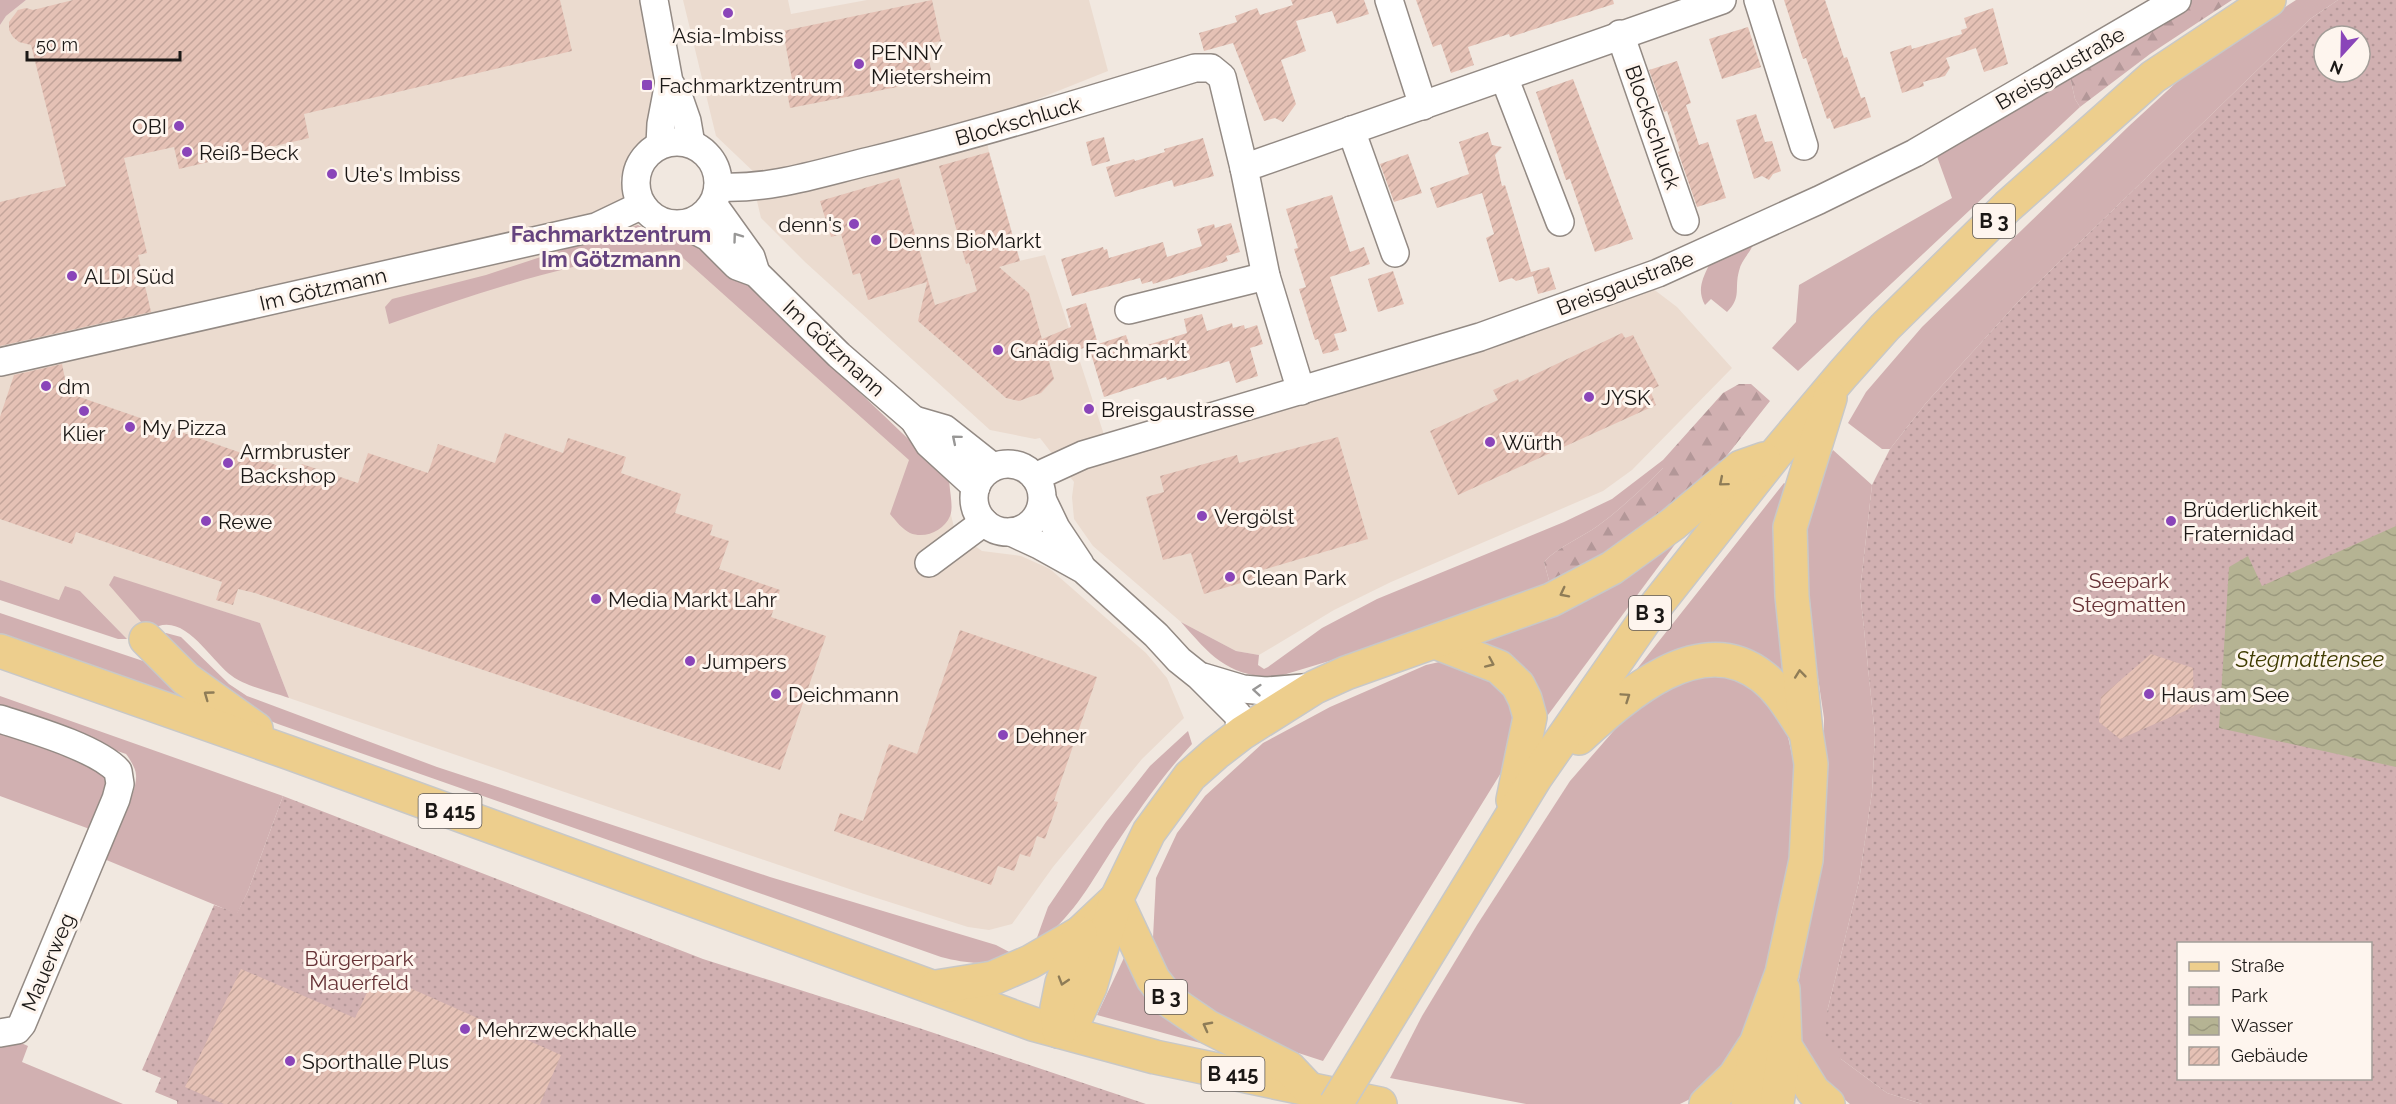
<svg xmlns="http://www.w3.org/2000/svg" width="2396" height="1104" font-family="Raleway,sans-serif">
<defs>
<pattern id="forest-firs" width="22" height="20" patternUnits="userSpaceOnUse" patternTransform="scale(1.5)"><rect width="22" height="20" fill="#d1b0b1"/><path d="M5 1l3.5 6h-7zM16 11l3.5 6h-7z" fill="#b39798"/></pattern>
<pattern id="park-dots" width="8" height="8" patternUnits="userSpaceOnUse" patternTransform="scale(1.5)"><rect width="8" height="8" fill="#d1b0b1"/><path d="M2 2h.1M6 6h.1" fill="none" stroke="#b39798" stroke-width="1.8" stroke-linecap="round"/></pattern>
<pattern id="water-waves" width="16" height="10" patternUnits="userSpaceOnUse" patternTransform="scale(1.5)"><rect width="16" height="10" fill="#b5b393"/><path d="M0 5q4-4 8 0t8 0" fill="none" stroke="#9b997e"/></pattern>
<pattern id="building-hatch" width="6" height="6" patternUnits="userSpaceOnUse" patternTransform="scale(1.5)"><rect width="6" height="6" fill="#e5c1b5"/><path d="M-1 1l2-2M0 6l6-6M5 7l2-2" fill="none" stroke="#c4a59b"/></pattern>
</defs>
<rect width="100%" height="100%" fill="#f1e8e0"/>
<g fill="#ebdbcf">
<polygon points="26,0 643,0 659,104 654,127 630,152 620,179 625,206 638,225 653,234 675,239 695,235 949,478 951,515 954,527 961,536 982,551 1021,556 1050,569 1146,653 1167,678 1184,718 1142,759 1053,867 1012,924 989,930 968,927 864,894 289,698 260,623 114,577 110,585 149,631 127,639 80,591 59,600 0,580 0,25 6,16"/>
<polygon points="683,0 788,0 791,14 867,0 1089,0 1108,71 983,121 989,152 1019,261 1045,255 1109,450 1652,288 1677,307 1732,368 1632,470 1603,491 1391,582 1334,610 1259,655 1236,651 1181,622 1093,546 1074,519 1072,497 1074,482 1040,438 1035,439 990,430 805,262 761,218 757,201 757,175 716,136"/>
</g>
<g fill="#d1b0b1">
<polygon points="0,0 26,0 6,16 0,25"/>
<polygon points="2296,0 2338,0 2310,19 2018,302 1926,403 1890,449 1882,449 1848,423 1866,392 1922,327 2129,126 2191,69"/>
<polygon points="2069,72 2075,99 2080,107 1798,371 1772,348 1796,322 1799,285 1952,198 1935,151"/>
<path d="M638,225C659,238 671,239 695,235L949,478C949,489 954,507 950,516C944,531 925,539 910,533C902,529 896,521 890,514L909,460L674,250C579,258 479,293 389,324L385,307L392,299L486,275Z"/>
<path d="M1753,245C1749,254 1741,261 1739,271C1734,289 1742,297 1727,312L1711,299L1705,305C1697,290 1702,280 1709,265Z"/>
<polygon points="1833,450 1872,485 1860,591 1875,735 1872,792 1859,881 1827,1012 1841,1059 1887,1093 1922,1104 1850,1104 1821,1079 1798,1044 1796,1003 1824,789 1824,718 1806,597 1803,543 1810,495"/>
<path d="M1663,460V468C1643,488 1622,508 1599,525C1581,538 1559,546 1544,562L1551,588L1389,643L1273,678C1225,674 1211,656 1181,622L1236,651L1259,655L1258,665L1264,669L1268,667L1322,628L1377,599L1564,522L1612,499Z"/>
<polygon points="1784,483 1791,488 1793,690 1757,661 1629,679"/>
<polygon points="1671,539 1676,543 1542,723 1470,640"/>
<path d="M114,576L260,623L289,698C272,692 245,686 232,676C209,660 183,607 149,631L109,585Z"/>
<polygon points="0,580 59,600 65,586 80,591 127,639 118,639 0,600"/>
<polygon points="0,613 152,664 203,708 0,637"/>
<path d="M166,633L181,637L229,684L247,696L437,767L770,877L996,945L1015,955C987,966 969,964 941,957L278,724L240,709L157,638Z"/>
<path d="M1448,660C1471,667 1508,681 1514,708C1517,719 1513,743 1512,755L1323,1061L1243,1035L1181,991L1168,972L1153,938L1156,878L1177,833L1205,796L1263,743L1330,707L1426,665Z"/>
<polygon points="1734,673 1775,709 1787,732 1795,769 1793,836 1780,925 1742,1038 1724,1067 1694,1097 1680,1104 1526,1104 1390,1078 1422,1016 1477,925 1570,781 1624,719 1663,687 1690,675"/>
<path d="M0,696L283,796L248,891L237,914L104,859C112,841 138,792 136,775C136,769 130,759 126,754L0,710Z"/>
<polygon points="0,731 92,764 103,773 110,790 95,831 0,796"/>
<path d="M1188,731L1192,744C1161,777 1137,813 1112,850C1087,889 1072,918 1034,946L1048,907L1106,822L1150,766Z"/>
<polygon points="1130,945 1219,1048 1097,1015"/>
<polygon points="7,1037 28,1046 22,1062 123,1104 0,1104 0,1040"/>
</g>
<g fill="url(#forest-firs)">
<polygon points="2191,0 2232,0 2150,54 2080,107 2075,99 2069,72"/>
<path d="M1739,384H1751L1770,401L1725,458L1669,515L1551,588L1544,562C1559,546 1581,538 1599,525C1622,508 1643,488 1663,468V460L1723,393Z"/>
</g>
<g fill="url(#park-dots)" fill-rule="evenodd">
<path d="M2338,0H2396V1104H1922L1887,1093L1841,1059L1825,1037L1827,1012L1859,881L1872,792L1875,735L1860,591L1872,485L1890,449L1926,403L2018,302L2310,19ZM2324,36H2360V72H2324ZM2178,944H2370V1078H2178Z"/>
<polygon points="283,796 703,959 919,1028 1146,1104 177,1104 177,1101 155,1092 161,1078 142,1070 214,905 237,913 248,891"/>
</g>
<polygon fill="url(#water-waves)" points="2396,526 2396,767 2219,728 2229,567 2248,556 2262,586"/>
<g fill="url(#building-hatch)">
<polygon points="73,0 560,0 572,51 304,114 309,138 179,169 174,147 124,158 147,253 138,255 151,312 0,346 0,202 66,186 31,45 19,42 13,37 9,30 9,22 18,10 26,8 33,10"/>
<polygon points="932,0 941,41 926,44 933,80 790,108 787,92 794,90 783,31"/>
<polygon points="1291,0 1364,0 1369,14 1337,24 1332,11 1296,21 1306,51 1281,60 1296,104 1283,122 1275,118 1264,121 1233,43 1204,51 1199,33 1237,22 1235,16 1257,8 1260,15 1293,5"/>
<polygon points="1416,0 1613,0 1614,4 1510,37 1509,34 1468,47 1474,65 1451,73 1441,44 1433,47"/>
<polygon points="1784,0 1825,0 1844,58 1847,57 1861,98 1865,97 1871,117 1834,129 1830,118 1827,119 1806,58 1803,59"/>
<polygon points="1993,8 2008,64 1984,72 1976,48 1946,58 1950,68 1945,76 1923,82 1924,86 1902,93 1890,52 1911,45 1912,49 1962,34 1961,30 1967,28 1964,18"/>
<polygon points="1748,27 1761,67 1722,79 1709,39"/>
<polygon points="1677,61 1691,103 1686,105 1699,145 1708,142 1726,198 1697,207 1678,152 1680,151 1667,111 1664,112 1649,70"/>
<polygon points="1573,79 1633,239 1595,252 1570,179 1566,180 1536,92"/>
<polygon points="1756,114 1765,142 1772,141 1781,171 1773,174 1769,180 1762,176 1754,179 1736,120"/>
<polygon points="1488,132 1492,145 1502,147 1495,155 1502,186 1505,185 1531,272 1549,267 1556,289 1538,294 1533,276 1516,281 1512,278 1499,282 1486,238 1494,234 1482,193 1437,208 1430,188 1469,174 1459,142"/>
<polygon points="1104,137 1110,161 1092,166 1086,142"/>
<polygon points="1203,138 1214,176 1174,187 1172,180 1115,197 1106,167 1134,159 1135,161 1165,152 1164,149"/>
<polygon points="989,152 1020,261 999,267 1029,293 1042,339 1071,327 1066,309 1086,303 1098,344 1126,335 1131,350 1187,333 1184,319 1202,314 1207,331 1232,323 1233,328 1244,325 1245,329 1257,325 1263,344 1250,348 1258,376 1236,383 1229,361 1167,380 1166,377 1104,397 1089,347 1091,346 1048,358 1054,379 1041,393 1019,401 1006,398 918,321 927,282 868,300 860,273 853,275 841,234 831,237 820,201 899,178 935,305 977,291 969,263 966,264 939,166"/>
<polygon points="1408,154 1422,193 1394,202 1380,164"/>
<polygon points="1332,195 1350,252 1364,247 1370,264 1330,277 1347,331 1334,334 1339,350 1323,354 1318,339 1315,340 1299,289 1306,287 1294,249 1298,248 1286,209"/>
<polygon points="1231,223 1240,252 1226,256 1228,261 1153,284 1152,281 1142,284 1140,278 1072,296 1061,259 1103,247 1104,250 1107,249 1109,258 1163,242 1167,257 1202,246 1197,229 1214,224 1215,228"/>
<polygon points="1393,271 1404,304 1378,312 1368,279"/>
<polygon points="1622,333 1625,338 1633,335 1659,386 1650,390 1656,405 1458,495 1430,431 1498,400 1493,390 1518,379 1519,382"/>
<polygon points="62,364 68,393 299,473 302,464 358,483 368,453 428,473 438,444 495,463 505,433 563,453 568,438 626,457 621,473 681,494 675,513 713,525 710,535 729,541 719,569 780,590 771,617 826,636 780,770 255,593 238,589 233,605 216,600 222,582 76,532 72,544 0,519 0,417 14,375"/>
<polygon points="1338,437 1368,539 1259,571 1261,577 1204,594 1191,553 1163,560 1146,497 1164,492 1160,476 1237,455 1239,463"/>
<polygon points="960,630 1097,677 1054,801 1058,802 1045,839 1037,836 1030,857 1020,854 1014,871 998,866 991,885 834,831 840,813 863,821 889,744 917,754"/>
<polygon points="2151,654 2193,668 2194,707 2120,739 2099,722 2101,697"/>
<polygon points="241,969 355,1018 376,973 561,1055 540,1104 224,1104 185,1087"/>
</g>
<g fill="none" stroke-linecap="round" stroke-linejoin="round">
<g stroke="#938a84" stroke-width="30">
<g id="minor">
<polyline points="654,0 669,82 679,98 687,121 691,144"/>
<polyline points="1389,0 1423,106"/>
<polyline points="1758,0 1804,146"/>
<polyline points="1620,34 1685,221"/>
<polyline points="1504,77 1560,222"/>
<polyline points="1351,130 1395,253"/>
<circle cx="677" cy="183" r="41"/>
<polyline points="660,145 661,124 669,82"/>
<path d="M718,187C770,190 820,173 870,161C979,134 1087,101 1195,68H1211L1222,77L1244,168"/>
<polyline points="713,204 751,257 756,273"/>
<polyline points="683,224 708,237 737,266 756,273 839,355 914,420 929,444 976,487"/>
<polyline points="1129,310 1266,276"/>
<polyline points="0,362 596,227 642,205"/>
<polyline points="1301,391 1266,276 1244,168 1722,0"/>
<polyline points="914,420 945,429 993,467"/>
<circle cx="1008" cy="498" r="34"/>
<polyline points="1035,477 1083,455 1480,337 1658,273 1819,200 1915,153 2177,0"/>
<polyline points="1043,501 1056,528 1080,564"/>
<polyline points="1011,532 1039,545 1084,570 1156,635 1179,660 1199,676 1238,715 1242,733"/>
<polyline points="929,563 984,522"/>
<polyline points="1203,677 1243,689 1266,691 1315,687"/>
<path d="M0,719C31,729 97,748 118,771L120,784L116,799L22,1024L17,1030L0,1033"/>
</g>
</g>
<g stroke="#c8c8c7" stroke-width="36">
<g id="major">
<polyline points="146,639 186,679 256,729"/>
<polyline points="1435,642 1499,667 1518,685 1525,699 1530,717 1513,800"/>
<polyline points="0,651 290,753 1033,1024 1155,1057 1380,1104"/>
<path d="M1579,738C1624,697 1700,627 1763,677C1781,691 1791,710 1803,728"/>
<polyline points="1116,900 1153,979 1170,1001 1208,1027 1289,1068 1307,1087"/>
<polyline points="936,987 993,978 1030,962 1080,933 1114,901"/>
<polyline points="1783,989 1785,1046 1813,1091 1828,1104"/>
<polyline points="1397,1004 1535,778 1647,617 1774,456 1843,374 1885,327 2008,206 2153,77 2269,0"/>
<polyline points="1059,1031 1077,1015 1090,987 1116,900 1149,832 1190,776 1216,753 1242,733 1315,687 1346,673 1551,600 1612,568 1673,524 1741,467 1764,459"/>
<polyline points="1059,1031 1057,1008 1062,983 1080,933"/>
<polyline points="1706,1104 1735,1076 1753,1048"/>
<polyline points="1748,1104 1756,1044 1782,973 1806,860 1811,764 1806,732 1792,596 1790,527 1830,398"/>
<polyline points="1777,1104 1785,1046"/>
</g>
</g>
<use href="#minor" stroke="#fff" stroke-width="27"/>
<use href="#major" stroke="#edce8d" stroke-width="33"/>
<g stroke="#c8c8c7" stroke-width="36" stroke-linecap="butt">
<polyline id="major-bridge" points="1336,1104 1397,1004"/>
</g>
<use href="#major-bridge" stroke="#edce8d" stroke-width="33"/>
</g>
<defs><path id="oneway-chevron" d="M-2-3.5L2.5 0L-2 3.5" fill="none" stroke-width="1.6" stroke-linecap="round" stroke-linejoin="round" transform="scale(1.5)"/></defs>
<g stroke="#989796">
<use href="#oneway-chevron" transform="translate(737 237) rotate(-126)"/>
<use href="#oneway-chevron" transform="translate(956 439) rotate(-140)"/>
<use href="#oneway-chevron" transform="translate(1257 690) rotate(-175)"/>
</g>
<g stroke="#8e7c57">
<use href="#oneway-chevron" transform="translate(1723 482) rotate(140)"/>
<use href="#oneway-chevron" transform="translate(1564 593) rotate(153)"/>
<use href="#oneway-chevron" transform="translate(1490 663) rotate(24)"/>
<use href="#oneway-chevron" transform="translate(1800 674) rotate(-96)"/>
<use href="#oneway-chevron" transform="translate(208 695) rotate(-144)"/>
<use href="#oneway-chevron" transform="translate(1626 697) rotate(-34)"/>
<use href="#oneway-chevron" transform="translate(1063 981) rotate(107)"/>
<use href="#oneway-chevron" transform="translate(1207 1026) rotate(-152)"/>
</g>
<g fill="#8a45b9" stroke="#fef5ee" stroke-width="2">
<circle cx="728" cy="13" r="6"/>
<circle cx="859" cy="64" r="6"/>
<rect x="641" y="79" width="12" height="12" rx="3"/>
<circle cx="179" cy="126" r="6"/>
<circle cx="187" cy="152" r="6"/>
<circle cx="332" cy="174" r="6"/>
<circle cx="854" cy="224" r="6"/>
<circle cx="876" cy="240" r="6"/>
<circle cx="72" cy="276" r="6"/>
<circle cx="998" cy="350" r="6"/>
<circle cx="46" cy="386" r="6"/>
<circle cx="1589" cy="397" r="6"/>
<circle cx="1089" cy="409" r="6"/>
<circle cx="84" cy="411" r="6"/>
<circle cx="130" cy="427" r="6"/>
<circle cx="1490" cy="442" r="6"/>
<circle cx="228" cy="463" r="6"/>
<circle cx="1202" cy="516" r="6"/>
<circle cx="206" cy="521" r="6"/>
<circle cx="2171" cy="521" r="6"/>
<circle cx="1230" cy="577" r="6"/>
<circle cx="596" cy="599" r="6"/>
<circle cx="690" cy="661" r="6"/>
<circle cx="776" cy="694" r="6"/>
<circle cx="2149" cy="694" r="6"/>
<circle cx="1003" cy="735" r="6"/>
<circle cx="465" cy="1029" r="6"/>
<circle cx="290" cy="1061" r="6"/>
</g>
<g text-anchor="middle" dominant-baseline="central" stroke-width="6" stroke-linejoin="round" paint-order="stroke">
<g fill="#fef5ee" stroke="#5f5a57" stroke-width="1.5">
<rect x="1973" y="204" width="42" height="34" rx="4.5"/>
<rect x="1629" y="596" width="42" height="34" rx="4.5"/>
<rect x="418.5" y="794" width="63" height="34" rx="4.5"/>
<rect x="1145" y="980" width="42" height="34" rx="4.5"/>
<rect x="1201.5" y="1057" width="63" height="34" rx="4.5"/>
</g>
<g font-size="20" font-weight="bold" fill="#1b1816">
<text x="1994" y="221">B 3</text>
<text x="1650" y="613">B 3</text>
<text x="450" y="811">B 415</text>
<text x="1166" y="997">B 3</text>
<text x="1233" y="1074">B 415</text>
</g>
<g font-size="21" fill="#1b1816" stroke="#fef5ee" text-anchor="start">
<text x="728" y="35" text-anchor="middle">Asia-Imbiss</text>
<text x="871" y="52">PENNY<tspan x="871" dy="24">Mietersheim</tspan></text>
<text x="659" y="85">Fachmarktzentrum</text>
<text x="167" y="126" text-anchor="end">OBI</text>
<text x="199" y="152">Reiß-Beck</text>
<text x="344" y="174">Ute's Imbiss</text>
<text x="842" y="224" text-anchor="end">denn's</text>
<text x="888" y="240">Denns BioMarkt</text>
<text x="84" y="276">ALDI Süd</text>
<text x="1010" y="350">Gnädig Fachmarkt</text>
<text x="58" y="386">dm</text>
<text x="1601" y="397">JYSK</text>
<text x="1101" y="409">Breisgaustrasse</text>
<text x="142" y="427">My Pizza</text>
<text x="84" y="433" text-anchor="middle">Klier</text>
<text x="1502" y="442">Würth</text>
<text x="240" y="451">Armbruster<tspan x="240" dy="24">Backshop</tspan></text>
<text x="2183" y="509">Brüderlichkeit<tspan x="2183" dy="24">Fraternidad</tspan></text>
<text x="1214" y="516">Vergölst</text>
<text x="218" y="521">Rewe</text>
<text x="1242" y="577">Clean Park</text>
<text x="608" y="599">Media Markt Lahr</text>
<text x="702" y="661">Jumpers</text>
<text x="788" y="694">Deichmann</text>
<text x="2161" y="694">Haus am See</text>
<text x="1015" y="735">Dehner</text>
<text x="477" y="1029">Mehrzweckhalle</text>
<text x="302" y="1061">Sporthalle Plus</text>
</g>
<g font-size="21" fill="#1b1816" stroke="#fef5ee">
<text transform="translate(2060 68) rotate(-30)">Breisgaustraße</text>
<text transform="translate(1018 121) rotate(-16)">Blockschluck</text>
<text transform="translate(1653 127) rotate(71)">Blockschluck</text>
<text transform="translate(1625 283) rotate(-21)">Breisgaustraße</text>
<text transform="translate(323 289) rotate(-13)">Im Götzmann</text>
<text transform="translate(834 348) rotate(43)">Im Götzmann</text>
<text transform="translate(48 962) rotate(-67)">Mauerweg</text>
</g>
<g font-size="21" fill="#673337" stroke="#fef5ee">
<text x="2129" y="580">Seepark<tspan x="2129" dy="24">Stegmatten</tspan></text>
<text x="359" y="958">Bürgerpark<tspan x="359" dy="24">Mauerfeld</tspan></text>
</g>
<g font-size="22" font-weight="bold" fill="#66447f" stroke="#fef5ee">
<text x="611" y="234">Fachmarktzentrum<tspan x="611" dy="25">Im Götzmann</tspan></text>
</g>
<g font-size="22" font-style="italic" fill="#3f3b00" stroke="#fef5ee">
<text x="2310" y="659">Stegmattensee</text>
</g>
</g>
<rect x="2177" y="942" width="195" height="138" fill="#fef5ee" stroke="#a39d98" stroke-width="1.5"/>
<rect x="2189" y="962" width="30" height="9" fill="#edce8d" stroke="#a39d98" stroke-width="1.5"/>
<text x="2231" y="972" font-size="18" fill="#1b1816">Straße</text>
<rect x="2189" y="987" width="30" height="18" fill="url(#park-dots)" stroke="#a39d98" stroke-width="1.5"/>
<text x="2231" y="1002" font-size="18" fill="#1b1816">Park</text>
<rect x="2189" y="1017" width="30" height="18" fill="url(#water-waves)" stroke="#a39d98" stroke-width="1.5"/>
<text x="2231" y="1032" font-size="18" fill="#1b1816">Wasser</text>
<rect x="2189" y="1047" width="30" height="18" fill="url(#building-hatch)" stroke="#a39d98" stroke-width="1.5"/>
<text x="2231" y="1062" font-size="18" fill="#1b1816">Gebäude</text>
<g transform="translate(2342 54) rotate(202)"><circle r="28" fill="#fef5ee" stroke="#a39d98" stroke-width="1.5"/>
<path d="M0-4.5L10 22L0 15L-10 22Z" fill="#8a45b9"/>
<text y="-9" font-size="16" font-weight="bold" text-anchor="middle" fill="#1b1816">N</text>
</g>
<path d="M27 51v9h153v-9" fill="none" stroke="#1b1816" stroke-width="3"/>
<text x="36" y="51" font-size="18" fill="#1b1816" stroke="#fef5ee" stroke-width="4.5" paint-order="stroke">50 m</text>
</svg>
